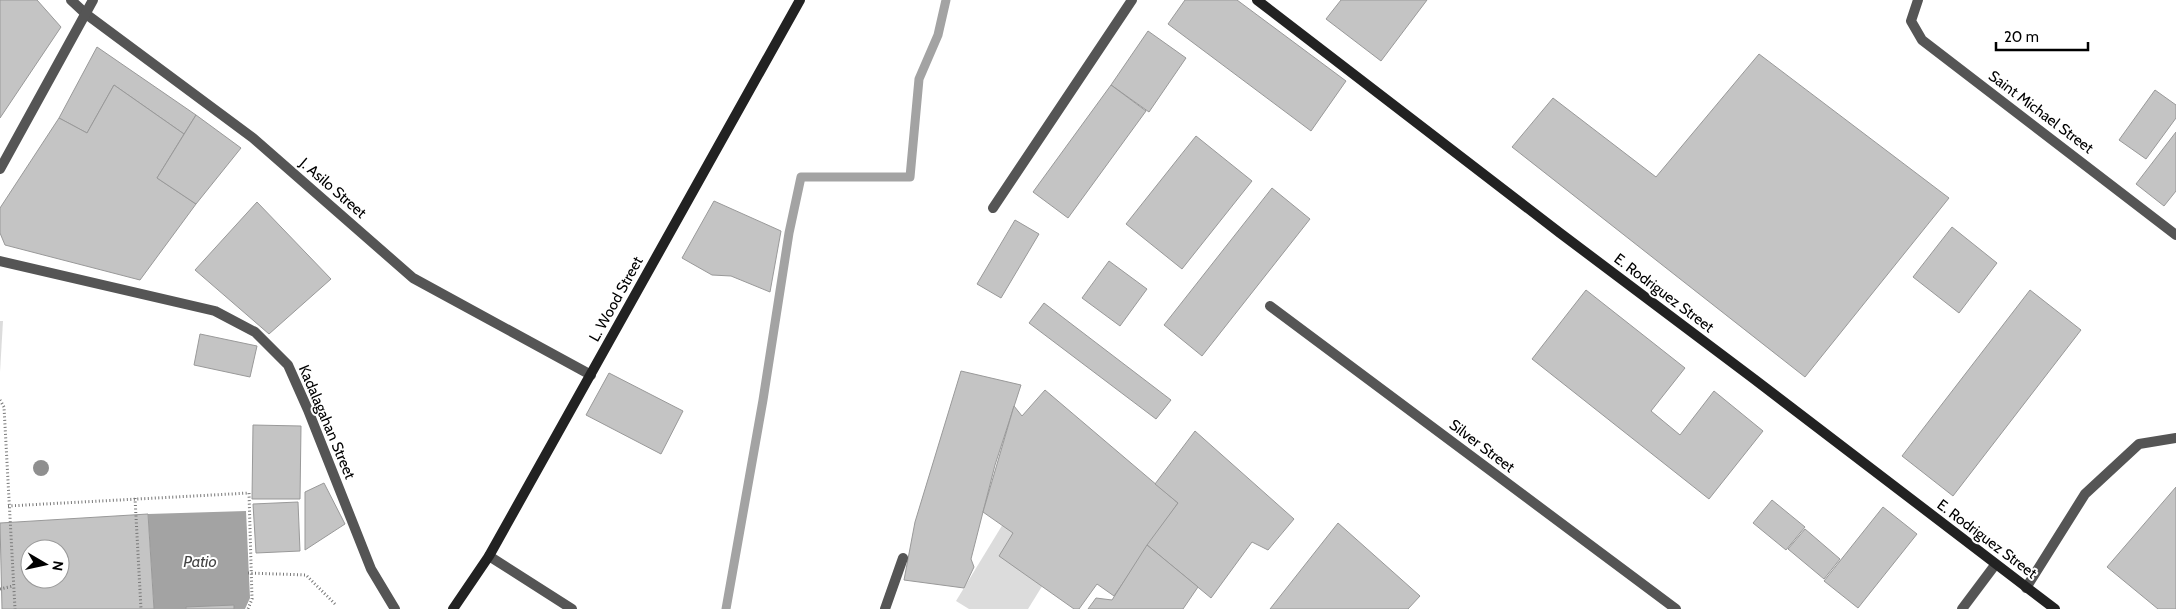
<svg xmlns="http://www.w3.org/2000/svg" width="2176" height="609" font-family="Cabin,sans-serif">
<rect width="100%" height="100%" fill="#fff"/>
<g fill="#dcdcdc">
<polygon points="0,321 3,321 0,372"/>
<polygon points="1006,519 1062,554 1028,609 969,609 956,601"/>
</g>
<polygon fill="#a3a3a3" points="246,511 250,598 245,609 154,609 148,514"/>
<g fill="none" stroke-linecap="round" stroke-linejoin="round">
<polyline stroke="#a3a3a3" stroke-width="9" points="726,609 763,400 789,233 801,177 910,177 919,79 938,35 946,0"/>
</g>
<g fill="#c4c4c4" stroke="#999" fill-rule="evenodd">
<polygon points="0,0 37,0 61,27 0,118"/>
<polygon points="1185,0 1237,0 1346,81 1311,131 1168,24"/>
<polygon points="1341,0 1427,0 1381,61 1326,19"/>
<polygon points="1148,31 1186,58 1149,112 1111,85"/>
<polygon points="97,47 196,115 184,134 114,85 87,133 59,118"/>
<polygon points="1759,54 1949,198 1805,377 1512,147 1553,98 1656,177"/>
<polygon points="114,85 184,134 157,178 196,204 140,280 5,245 0,233 0,208 59,118 87,133"/>
<polygon points="1111,85 1146,111 1068,218 1033,192"/>
<polygon points="2155,90 2176,105 2176,118 2146,159 2119,140"/>
<polygon points="196,115 241,148 196,204 157,178"/>
<polygon points="2176,132 2176,191 2164,206 2136,184"/>
<polygon points="1196,136 1252,181 1182,269 1126,224"/>
<polygon points="1272,188 1310,219 1202,356 1164,325"/>
<polygon points="714,201 781,231 770,292 731,276 712,275 682,258"/>
<polygon points="257,202 331,279 269,334 195,270"/>
<polygon points="1015,220 1039,234 1001,298 977,284"/>
<polygon points="1952,227 1997,263 1959,313 1913,277"/>
<polygon points="1109,261 1147,289 1120,326 1082,298"/>
<polygon points="1586,290 1685,368 1651,411 1680,435 1714,391 1763,431 1709,499 1532,359"/>
<polygon points="2030,290 2081,330 1953,496 1902,456"/>
<polygon points="1044,303 1171,400 1156,419 1029,323"/>
<polygon points="200,334 257,346 250,377 194,365"/>
<polygon points="961,371 1021,385 995,465 971,559 974,567 964,588 904,580 915,522"/>
<polygon points="609,373 683,411 661,454 586,415"/>
<polygon points="1045,390 1178,503 1114,596 1097,584 1079,609 1074,609 999,556 1013,533 983,512 1014,406 1022,416"/>
<polygon points="253,425 301,426 300,499 252,499"/>
<polygon points="1195,431 1294,519 1268,550 1252,542 1211,598 1147,545 1178,503 1155,484"/>
<polygon points="324,483 345,524 305,550 305,492"/>
<polygon points="2176,487 2176,609 2158,609 2107,567"/>
<polygon points="1772,500 1805,527 1786,550 1753,523"/>
<polygon points="298,502 300,551 256,553 253,504"/>
<polygon points="1883,507 1917,534 1858,608 1824,581"/>
<path d="M148,514L154,609H2L0,523ZM30,549H60V579H30Z"/>
<polygon points="1338,523 1420,596 1408,609 1270,609"/>
<polygon points="1805,529 1840,559 1824,579 1788,549"/>
<polygon points="1147,545 1198,587 1183,609 1088,609 1096,598 1112,600"/>
<polygon points="234,605 234,609 186,609 186,607"/>
</g>
<g fill="none" stroke-linecap="round" stroke-linejoin="round">
<g stroke="#777" stroke-width="3" stroke-dasharray="1 2.5" stroke-linecap="butt">
<polyline points="0,400 4,407 15,609"/>
<polyline points="135,498 141,609"/>
<polyline points="8,506 249,493 252,599 248,609"/>
<polyline points="248,573 306,575 335,604"/>
<polyline points="0,589 13,586"/>
</g>
<g stroke="#555" stroke-width="10">
<polyline points="993,208 1132,0"/>
<polyline points="2026,588 2085,494 2139,444 2176,438"/>
</g>
<g stroke="#555" stroke-width="10">
<polyline points="71,0 86,14 253,138 413,278 591,375"/>
<polyline points="1918,0 1911,21 1922,40 2176,235"/>
<polyline points="0,169 93,0"/>
<polyline points="0,261 215,311 255,332 288,365 308,410 371,569 395,609"/>
<polyline points="1270,306 1676,609"/>
<polyline points="489,556 572,609"/>
<polyline points="885,609 903,558"/>
<polyline points="1962,609 1995,565"/>
</g>
<g stroke="#222" stroke-width="10">
<polyline points="1257,0 1560,233 1754,379 2055,609"/>
<polyline points="453,609 489,556 800,0"/>
</g>
</g>
<circle fill="#8f8f8f" cx="41" cy="468" r="8"/>
<g text-anchor="middle" dominant-baseline="central" stroke-width="4" stroke-linejoin="round" paint-order="stroke">
<g font-size="15" fill="#000" stroke="#fff">
<text transform="translate(2041 112) rotate(37)">Saint Michael Street</text>
<text transform="translate(333 188) rotate(41)">J. Asilo Street</text>
<text transform="translate(1664 293) rotate(37)">E. Rodriguez Street</text>
<text transform="translate(616 299) rotate(-61)">L. Wood Street</text>
<text transform="translate(327 422) rotate(67)">Kadalagahan Street</text>
<text transform="translate(1482 446) rotate(37)">Silver Street</text>
<text transform="translate(1987 539) rotate(37)">E. Rodriguez Street</text>
</g>
<g font-size="16" font-style="italic" fill="#444" stroke="#fff">
<text x="200" y="561">Patio</text>
</g>
</g>
<g transform="translate(45 564) rotate(99)"><circle r="24" fill="#ffffff" stroke="#999999"/>
<path d="M0-4L9 19L0 12L-9 19Z" fill="#000000"/>
<text y="-8" font-size="14" font-weight="bold" text-anchor="middle" fill="#000000">N</text>
</g>
<path d="M1996 42v8h92v-8" fill="none" stroke="#000000" stroke-width="2.5"/>
<text x="2004" y="42" font-size="15" fill="#000000" stroke="#ffffff" stroke-width="4" paint-order="stroke">20 m</text>
</svg>
